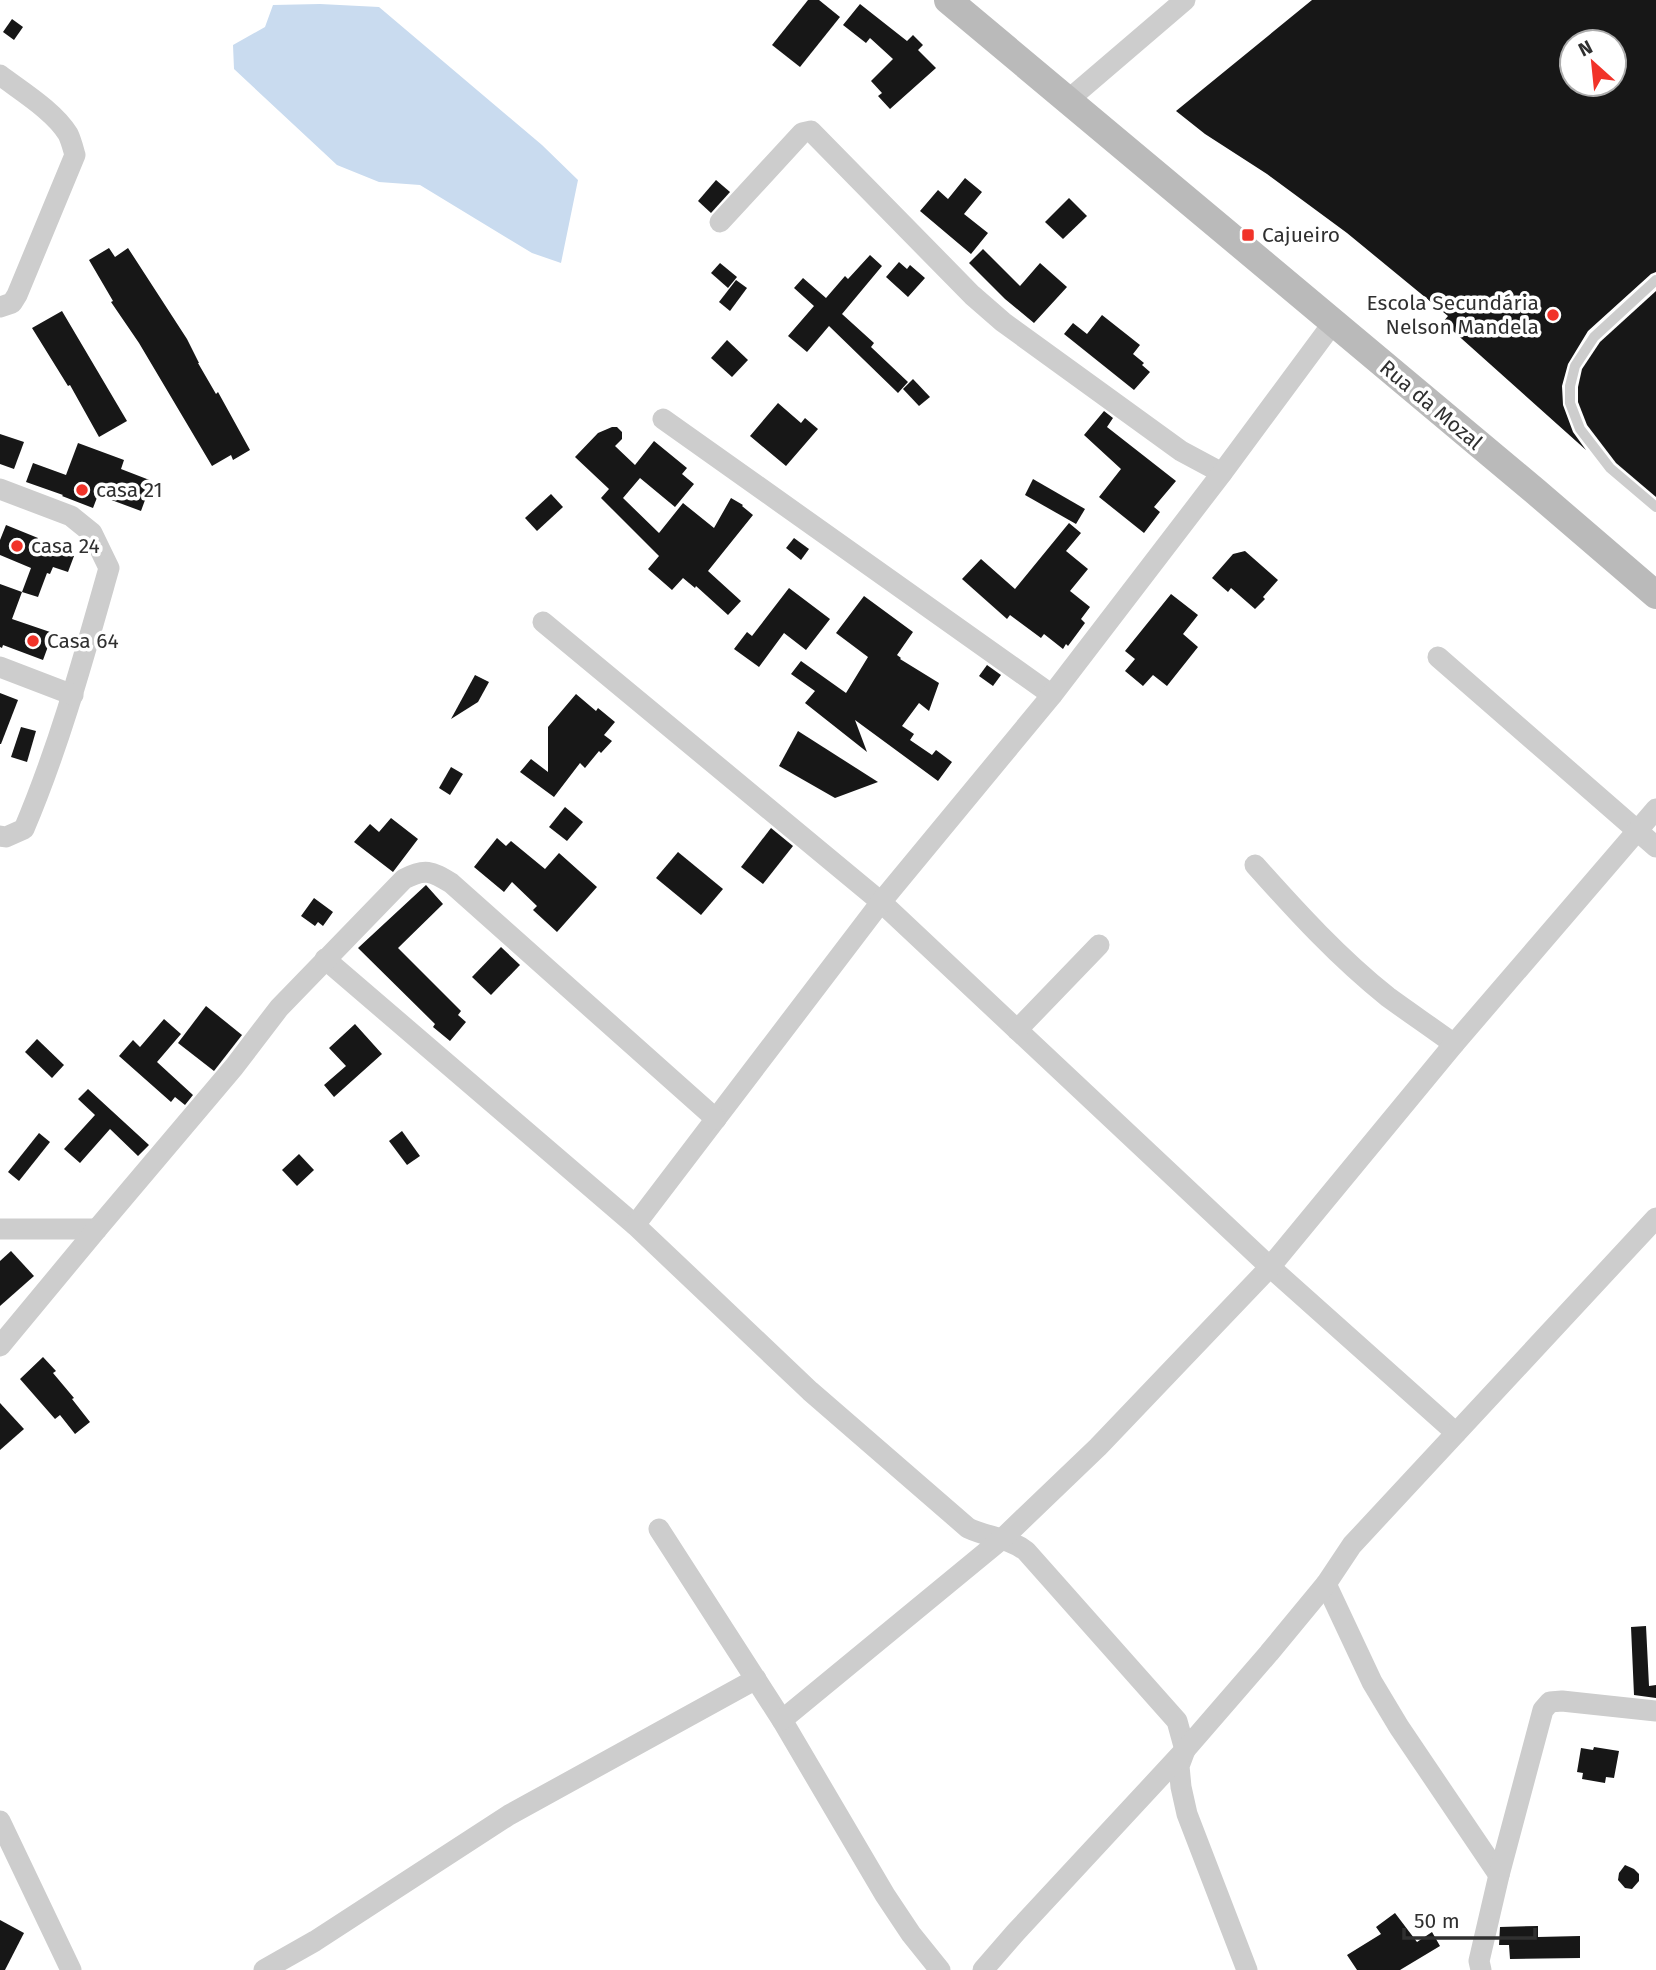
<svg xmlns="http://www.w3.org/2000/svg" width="1656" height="1970" font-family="'Fira Sans',sans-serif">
<rect width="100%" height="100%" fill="#fff"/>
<polygon fill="#c9dbef" points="320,4 379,7 542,145 578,180 561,263 532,253 420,185 379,182 337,165 234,69 233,45 265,27 273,5"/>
<g fill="#171717" fill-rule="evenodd">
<polygon points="808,0 819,0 840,17 800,67 772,45"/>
<path d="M1312,0H1656V272L1651,274L1588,331L1568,364L1562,386L1563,405L1573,432L1586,450L1443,322L1448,316L1347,233L1267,174L1205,134L1176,111ZM1572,42H1614V84H1572Z"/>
<polygon points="860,4 907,41 913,35 923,45 918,50 936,68 890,109 878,96 882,93 871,81 893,59 870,38 866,43 843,25"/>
<polygon points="12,19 23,27 14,40 3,32"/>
<polygon points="965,178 982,192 964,214 988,233 971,254 920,211 938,190 948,199"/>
<polygon points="716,180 730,192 711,213 698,201"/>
<polygon points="1069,198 1087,216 1063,239 1045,222"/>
<polygon points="109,248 115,257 128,248 187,339 199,363 198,363 216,394 218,392 250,450 233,460 231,455 212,466 139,343 111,302 113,301 89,260"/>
<polygon points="983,249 1020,286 1040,263 1067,287 1034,323 1005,299 969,263"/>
<polygon points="870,255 882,266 842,314 874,343 871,347 908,382 898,393 829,326 807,352 788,336 814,306 794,288 803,278 826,298 845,276 848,279"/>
<polygon points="899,262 907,269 910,265 925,278 908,297 886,277"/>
<polygon points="720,263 737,277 728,288 711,273"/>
<polygon points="736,280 747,288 730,311 719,302"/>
<polygon points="1656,291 1656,497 1616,463 1587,425 1578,402 1578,387 1582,369 1600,342"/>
<polygon points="62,311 127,421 99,437 70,385 68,386 32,328"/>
<polygon points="1102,315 1140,345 1133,354 1144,363 1142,365 1150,372 1134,390 1064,334 1073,323 1087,334"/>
<polygon points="727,340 748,360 732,377 711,358"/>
<polygon points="913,379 930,397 919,406 903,389"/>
<polygon points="778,403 801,423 805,418 818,429 786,466 750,436"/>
<polygon points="1104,411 1113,418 1107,427 1176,481 1154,507 1160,512 1144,533 1099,497 1121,469 1084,435"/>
<polygon points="612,427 617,427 622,432 622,439 615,446 635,465 654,441 687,468 682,474 694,484 675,507 640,478 623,498 659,533 683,503 714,528 731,498 743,505 742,506 753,515 708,571 741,601 728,615 696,586 695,588 683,578 672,590 648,569 659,556 601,498 609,489 575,457 598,433"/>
<polygon points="0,434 24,442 14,469 0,464"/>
<polygon points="78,443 124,460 121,469 152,481 141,511 98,495 93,508 62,496 63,495 26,482 33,463 66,475"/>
<polygon points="1033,479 1085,509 1076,524 1025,495"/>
<polygon points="551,494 563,507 537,531 525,518"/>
<polygon points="1069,523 1081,533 1066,551 1088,569 1070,591 1090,607 1081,619 1085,623 1068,646 1066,644 1063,649 1044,634 1041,638 1010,615 1007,619 962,579 981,559 1015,589"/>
<polygon points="6,525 38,538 36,541 74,556 68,572 53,567 50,574 47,573 38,597 22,592 31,568 0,555 0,540"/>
<polygon points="794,538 809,549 801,560 786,548"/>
<polygon points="1245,551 1278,580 1263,597 1265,599 1255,609 1231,588 1228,592 1212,578 1233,554"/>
<polygon points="0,584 22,592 12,619 53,633 43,660 3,645 2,648 0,647"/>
<polygon points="789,588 830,619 806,650 784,633 759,667 734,649 747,632 752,636"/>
<polygon points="1171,594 1198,615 1183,634 1198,647 1167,686 1153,675 1143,686 1125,671 1135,659 1125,651"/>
<polygon points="864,596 913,632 897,655 901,658 900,659 939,683 929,711 919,703 902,726 914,734 910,740 932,755 936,750 952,762 938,781 855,720 867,752 805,703 815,691 791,674 801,661 846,693 868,657 836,633"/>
<polygon points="987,665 1001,675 993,686 979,676"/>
<polygon points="475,675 489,682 478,702 451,719"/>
<polygon points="0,693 18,700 1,744 0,744"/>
<polygon points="576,694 596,711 598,708 615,722 604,735 612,741 601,753 599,751 585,768 580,763 554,797 520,772 531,759 548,772 548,727"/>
<polygon points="21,727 36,731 27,762 11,757"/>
<polygon points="798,731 878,782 835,798 779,766"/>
<polygon points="451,767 463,774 450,795 439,788"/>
<polygon points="565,807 583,822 567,841 549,827"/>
<polygon points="391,818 418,839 393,872 354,842 370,824 379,832"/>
<polygon points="771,828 793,846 763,884 741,867"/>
<polygon points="497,838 506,846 511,841 545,869 559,853 597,887 557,932 533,910 537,906 512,882 504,892 474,867"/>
<polygon points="678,852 723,889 701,915 656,878"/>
<polygon points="426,885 443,904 398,948 461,1011 458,1015 466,1022 450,1041 433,1027 435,1024 358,948"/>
<polygon points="314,898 333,912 323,926 318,922 315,926 301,916"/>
<polygon points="501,947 520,965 491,995 472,977"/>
<polygon points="206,1006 242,1035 214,1071 178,1043"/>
<polygon points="164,1019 181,1034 157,1062 193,1095 185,1105 175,1097 171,1102 119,1056 133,1040 140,1047"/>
<polygon points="355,1024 382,1054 334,1097 324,1085 346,1066 329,1048"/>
<polygon points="37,1039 64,1065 52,1078 25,1052"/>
<polygon points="88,1089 149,1145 138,1156 110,1129 80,1163 64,1149 95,1115 78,1099"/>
<polygon points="402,1131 420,1156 407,1165 389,1141"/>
<polygon points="39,1133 50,1142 19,1181 8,1172"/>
<polygon points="299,1154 314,1170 297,1186 282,1170"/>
<polygon points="11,1251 34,1276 0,1306 0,1261"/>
<polygon points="43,1357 56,1371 53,1373 74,1398 72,1399 90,1422 75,1434 60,1415 55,1419 20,1379"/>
<polygon points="0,1403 24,1429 0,1450"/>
<polygon points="1646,1626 1649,1686 1656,1685 1656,1698 1634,1695 1631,1627"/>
<polygon points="1594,1747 1619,1751 1614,1778 1606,1777 1605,1783 1582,1779 1583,1773 1577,1772 1581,1748 1593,1750"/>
<polygon points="1625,1865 1634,1869 1639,1874 1639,1881 1632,1889 1625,1888 1618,1880 1619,1873"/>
<polygon points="1395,1913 1417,1942 1432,1932 1440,1946 1400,1970 1357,1970 1347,1955 1381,1934 1376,1927"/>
<polygon points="0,1920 24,1933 5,1970 0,1970"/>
<polygon points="1538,1926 1538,1937 1580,1936 1580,1958 1510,1959 1509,1945 1499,1945 1500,1927"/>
</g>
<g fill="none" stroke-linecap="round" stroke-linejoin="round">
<polyline stroke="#cdcdcd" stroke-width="10" points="1656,280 1594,337 1575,366 1570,386 1570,403 1580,429 1610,468 1656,507"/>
<g stroke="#cdcdcd" stroke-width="21">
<path d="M0,75C21,91 54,111 68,134C71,140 73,148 75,155L17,295L12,303L0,307"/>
<polyline points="1067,101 1185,0"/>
<polyline points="720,222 802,133 811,131 972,295 1003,322 1181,451 1222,473"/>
<polyline points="663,419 1052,695"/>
<path d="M0,489L71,516L92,533L109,568C84,656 60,744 24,829L6,837L0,836"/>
<polyline points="543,622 881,902 1270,1267 1456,1433"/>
<polyline points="1438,657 1656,847"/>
<polyline points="0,667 73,695"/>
<path d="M1255,865C1297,912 1339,958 1388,997C1410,1013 1432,1028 1454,1044"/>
<path d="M325,959L635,1225L810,1391L968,1528C987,1537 1009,1538 1026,1551L1177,1721L1185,1750L1179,1766L1181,1787L1187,1814L1247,1970"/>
<polyline points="1017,1030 1099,945"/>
<polyline points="635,1225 881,902 1052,695 1222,473 1333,323"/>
<polyline points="0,1229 97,1229"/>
<path d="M0,1346L97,1229L234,1067L279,1008L404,879C425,868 431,871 451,883L716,1119"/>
<polyline points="659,1529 782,1720 885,1895 911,1934 940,1970"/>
<polyline points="1326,1584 1372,1682 1399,1727 1499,1875"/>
<polyline points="782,1720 1002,1539 1098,1447 1270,1267 1454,1044 1656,809"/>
<polyline points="0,1821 71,1970"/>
<polyline points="264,1970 315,1941 509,1815 756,1679"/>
<polyline points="983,1970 1016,1932 1185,1750 1269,1653 1326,1584 1352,1545 1656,1218"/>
<polyline points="1481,1970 1479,1961 1499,1875 1543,1710 1550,1702 1562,1701 1656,1711"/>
</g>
<polyline stroke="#bababa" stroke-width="28" points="948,0 1535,491 1656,595"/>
</g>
<g fill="#f13329" stroke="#fff" stroke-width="2.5">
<rect x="1241" y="228" width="14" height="14" rx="3.5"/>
<circle cx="1553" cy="315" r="7"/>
<circle cx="82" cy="490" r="7"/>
<circle cx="17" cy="546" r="7"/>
<circle cx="33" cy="641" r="7"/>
</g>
<g text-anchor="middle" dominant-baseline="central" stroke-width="7" stroke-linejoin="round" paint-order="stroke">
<g font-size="21" fill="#303030" stroke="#fff" text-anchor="start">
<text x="1262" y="235">Cajueiro</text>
<text x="1539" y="303" text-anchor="end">Escola Secundária<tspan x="1539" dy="24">Nelson Mandela</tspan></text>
<text x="96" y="490">casa 21</text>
<text x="31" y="546">casa 24</text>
<text x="47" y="641">Casa 64</text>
</g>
<g font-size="21" fill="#303030" stroke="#fff">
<text transform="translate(1431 405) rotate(40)">Rua da Mozal</text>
</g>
</g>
<g transform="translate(1593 63) rotate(333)"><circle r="33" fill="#ffffff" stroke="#acacac" stroke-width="2"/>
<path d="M0-5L12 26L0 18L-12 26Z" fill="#f13329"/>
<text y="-10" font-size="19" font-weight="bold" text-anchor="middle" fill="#303030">N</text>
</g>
<path d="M1404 1928v10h131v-10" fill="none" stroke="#303030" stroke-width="3.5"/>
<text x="1414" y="1928" font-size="21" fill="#303030" stroke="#ffffff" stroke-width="5" paint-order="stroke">50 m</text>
</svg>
